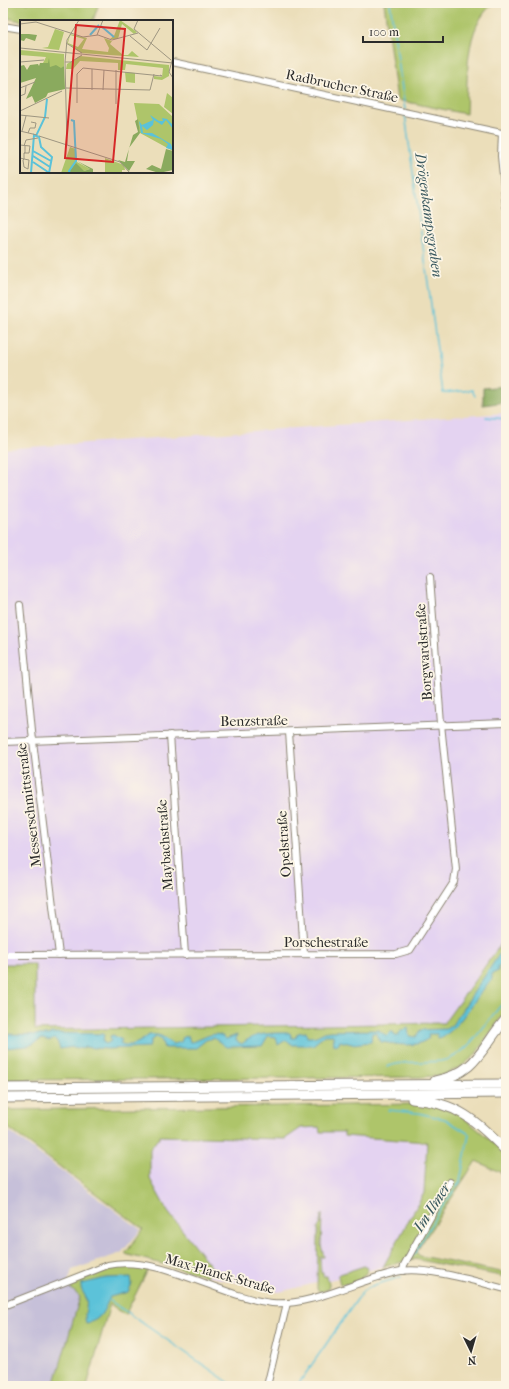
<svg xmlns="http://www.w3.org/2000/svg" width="509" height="1389" font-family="'IM FELL French Canon',serif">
<rect width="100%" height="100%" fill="#fcf5e5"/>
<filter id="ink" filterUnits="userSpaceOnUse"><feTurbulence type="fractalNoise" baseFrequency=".025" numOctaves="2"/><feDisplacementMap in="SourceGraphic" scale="8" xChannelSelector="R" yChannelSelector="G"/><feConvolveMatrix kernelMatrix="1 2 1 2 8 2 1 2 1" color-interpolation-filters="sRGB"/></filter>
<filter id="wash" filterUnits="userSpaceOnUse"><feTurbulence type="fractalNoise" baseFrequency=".012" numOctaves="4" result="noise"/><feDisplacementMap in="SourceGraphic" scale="16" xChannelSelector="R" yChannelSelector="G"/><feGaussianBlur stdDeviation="0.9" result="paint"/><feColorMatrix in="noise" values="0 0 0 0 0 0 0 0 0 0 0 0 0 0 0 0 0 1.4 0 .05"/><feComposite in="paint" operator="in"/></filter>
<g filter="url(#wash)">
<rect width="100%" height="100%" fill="#ebdeba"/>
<g fill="#e4d3f1">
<polygon points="506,413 506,937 444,1023 35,1030 35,964 3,964 3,449"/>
<polygon points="319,1127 320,1132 344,1132 344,1136 427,1143 424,1193 383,1267 279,1292 207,1276 213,1269 168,1212 150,1179 150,1148 160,1136 285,1139 301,1128"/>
</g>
<polygon fill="#c6c0d9" points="3,1127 141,1230 121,1253 72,1270 67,1285 80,1297 54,1386 3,1386"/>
<g fill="#aec56a" stroke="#6c784a">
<polygon points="3,3 99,3 93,21 21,21 3,17"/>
<path d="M384,3H494C463,27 468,79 466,114L397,100Z"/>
<polygon points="506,937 506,1010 475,1055 462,1066 443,1075 423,1077 3,1080 3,964 35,964 35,1030 444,1023"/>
<polygon points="417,1104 437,1106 458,1113 506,1153 506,1175 476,1161 416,1252 420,1256 506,1273 506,1277 414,1259 383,1267 424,1193 427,1142 344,1136 344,1132 320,1132 319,1127 301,1128 285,1139 160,1136 150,1149 150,1179 168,1212 213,1269 207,1276 125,1254 143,1229 3,1124 3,1110"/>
<polygon points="322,1214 321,1245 324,1257 320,1257 321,1273 323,1273 323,1276 327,1276 329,1285 328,1289 321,1292 317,1289 318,1227 320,1225 321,1215"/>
<polygon points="134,1266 148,1270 125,1315 110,1304 87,1386 54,1386 80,1297 67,1285 117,1267"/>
<path d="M364,1266H367L368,1268C365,1280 351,1285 340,1284L338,1276L340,1274Z"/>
</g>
<polygon fill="#8aaa5e" stroke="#5a6a44" points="506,386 506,402 483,405 483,388"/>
<g fill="#5bc2d9" stroke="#437682">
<path d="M506,944V966L502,965L498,967V971L492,974V979C479,992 454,1037 438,1038L437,1034H428L429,1038C415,1049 397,1044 381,1042L376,1033H372L371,1042L352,1044L340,1041L339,1044L334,1045L333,1035H325L313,1045H293L286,1040L278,1045L276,1037L268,1036L262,1046L226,1047L214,1038L206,1040L196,1048H164L161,1039L156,1037L151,1040L149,1047L107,1049L84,1047L83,1049L73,1047L60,1049L57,1041L54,1039L50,1041L42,1039L29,1046L3,1048V1034L50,1035L51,1033L104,1034L103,1042L106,1044L111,1041L110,1036L113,1035L122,1040L120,1043C131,1049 141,1041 149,1035C163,1034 162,1037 173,1044L181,1042L183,1037L188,1035L190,1042C202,1041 214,1027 226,1039L237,1035L236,1041L242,1044C255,1032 272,1033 290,1033L292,1038H295L298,1033L306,1032L307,1037C320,1038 320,1031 331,1031L378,1030L387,1036L392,1031L396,1037L401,1031L408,1028L409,1036L416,1037L420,1030L446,1029L452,1025Z"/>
<path d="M131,1277L132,1284L128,1292L110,1297C104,1310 101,1321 86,1323C83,1314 88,1307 86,1299C85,1293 80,1291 81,1284L106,1278Z"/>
</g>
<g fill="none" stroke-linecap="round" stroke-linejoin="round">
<g stroke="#5bc2d9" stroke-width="1.5">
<polyline points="390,3 405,110"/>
<polyline points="405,114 443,393 472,390 475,396"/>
<polyline points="486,417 506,419"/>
<path d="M387,1067C403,1060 424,1063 441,1061C469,1057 487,1018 506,1000"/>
<polyline points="388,1110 418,1113 445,1119 469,1134 460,1182 437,1214 413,1256"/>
<polyline points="109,1300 234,1386"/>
<polyline points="297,1386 363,1291 374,1285 401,1277"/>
</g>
</g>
</g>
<g filter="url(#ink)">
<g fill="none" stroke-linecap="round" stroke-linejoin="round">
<g stroke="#8b8472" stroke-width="8">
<g id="minor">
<polyline points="3,26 21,29"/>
<polyline points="172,62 506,134"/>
<polyline points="502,133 501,156 506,206"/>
<polyline points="20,605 33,741 59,955"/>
<polyline points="289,732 304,954"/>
<polyline points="170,735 185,955"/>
<polyline points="3,742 506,723"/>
<polyline points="3,955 396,954 410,950 454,882 456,869 441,724 430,577"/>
<polyline points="403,1271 404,1265 450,1182"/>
<path d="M3,1306L108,1265C158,1254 221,1297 272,1303C311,1307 362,1278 401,1271C429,1267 477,1282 506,1289"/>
<polyline points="267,1386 287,1303"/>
</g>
</g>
<g stroke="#8b8472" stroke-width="11">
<g id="highway">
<path d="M435,1081C477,1073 481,1048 506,1019"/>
<polyline points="3,1088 506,1084"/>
<polyline points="3,1098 506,1093"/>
<path d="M412,1099C456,1102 477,1121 506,1151"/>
</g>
</g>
<use href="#minor" stroke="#fff" stroke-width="6"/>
<use href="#highway" stroke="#fff" stroke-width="9"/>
</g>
</g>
<g text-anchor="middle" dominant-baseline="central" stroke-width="3.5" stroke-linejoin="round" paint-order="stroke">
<g font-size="14" fill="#2b2b2b" stroke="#fcf5e5">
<text transform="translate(342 86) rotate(12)">Radbrucher Straße</text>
<text transform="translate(424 652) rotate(-94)">Borgwardstraße</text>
<text transform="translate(254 721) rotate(-1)">Benzstraße</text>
<text transform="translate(29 805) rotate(-97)">Messerschmittstraße</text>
<text transform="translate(284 844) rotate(-94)">Opelstraße</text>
<text transform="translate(165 845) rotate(-94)">Maybachstraße</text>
<text x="326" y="942">Porschestraße</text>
<text transform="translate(220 1274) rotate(16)">Max-Planck-Straße</text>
</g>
<g font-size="15" font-style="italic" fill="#39585f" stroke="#fcf5e5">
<text transform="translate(429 215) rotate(82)">Drögenkampsgraben</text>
<text transform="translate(432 1207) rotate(-57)">Im Ilmer</text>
</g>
</g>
<g transform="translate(20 20)">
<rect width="153" height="153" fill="#ebdeba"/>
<path d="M100,0L117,12L114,14L102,4L98,19H90L94,16ZM35,9L44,12L39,30L22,28L28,27ZM50,14L67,18L62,29L88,32L89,28L84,18L92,21L90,24L103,35H108L112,31L119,37L61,33L47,23ZM50,15L64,19L58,27L48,23ZM0,30L44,34V46L41,49L30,47L28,43H23L26,37L0,35ZM60,36L149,45V56L142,60L134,59V56L142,57L143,48L106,44L105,50H98V43L60,41L53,49H46L47,44ZM105,52L115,53V63L106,62ZM147,73L153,78V94L144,87ZM114,83L139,84L153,97V131L120,113ZM50,127L56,129L57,142L70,149L64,151L53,148L50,153H41ZM85,138L104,145L105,150H102V153H85Z" fill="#aec56a" fill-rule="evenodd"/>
<path d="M0,14H9L17,15L15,21L6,18L4,21L0,20ZM29,38L30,47L36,45L41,48L44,46L45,69L28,73L26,77L15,83L12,76L6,79L16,58L0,63V46L4,45L7,50L10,45L18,44L19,46L20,43H28ZM118,99L120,113L109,128L107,141H115L109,151L98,140L105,142L113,115L118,112L115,101ZM146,129L153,131V150L139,153L126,149L132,145L141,149ZM57,141L73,149V153H50L49,151L56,143L64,151L70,149Z" fill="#8aaa5e"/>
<path d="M130,95L139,101H143L142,98L147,99L153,105V109L146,100L142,105L134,100L133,105L127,110L122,106L123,113H132L151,124L153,130L146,128L148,124L141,119L121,113L119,101L122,105L133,100Z" fill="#5bc2d9"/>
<path fill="none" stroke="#5bc2d9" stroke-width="2" d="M81,6L94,17M70,15L79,5M17,116L19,117L21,127L32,137L29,153M13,131L31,141M13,136L30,147M13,142L28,152M11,153L14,115L16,116L25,97L27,79M50,153L49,151L56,141L54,101L51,100"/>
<path fill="none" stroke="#9e9681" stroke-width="1" d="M118,0L114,9L151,40M0,4L16,2L63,17L78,15L92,20L118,13M77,15L83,0M110,16L127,30L140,8M46,23L62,33M0,28L153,43M153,37L149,52L153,58M0,42L24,40M45,42L47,125M45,42L47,20L59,0M45,42H51L62,35M96,50V84M0,68L15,62M46,68L130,70L134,54M72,70V49M83,70L84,50M0,76L5,74L6,66M57,83V54L63,48L142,56L140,55M0,91L42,71M0,95L29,98M0,111L17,115M2,111L6,96M8,113L10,108H15L16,103L11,102M19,116L100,142L110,153M0,125L10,126L9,133H4M4,126L6,120L18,118M0,138L4,139L9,140L8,149L4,147L3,140L4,139V133H5V126"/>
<path fill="#d62828" fill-opacity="0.15" stroke="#d62828" stroke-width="2" d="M56,5L105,9L93,142L45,138Z"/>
<rect width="153" height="153" fill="none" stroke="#2b2b2b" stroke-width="2"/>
</g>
<rect width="509" height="1389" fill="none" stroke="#fcf5e5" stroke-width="16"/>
<g transform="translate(471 1351) rotate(175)" stroke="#fcf5e5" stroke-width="3" paint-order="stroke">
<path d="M0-3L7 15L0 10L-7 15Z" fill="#2b2b2b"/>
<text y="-6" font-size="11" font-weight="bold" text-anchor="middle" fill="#2b2b2b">N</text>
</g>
<path d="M363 36v6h80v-6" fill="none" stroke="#2b2b2b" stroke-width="2"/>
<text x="369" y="36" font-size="12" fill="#2b2b2b" stroke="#fcf5e5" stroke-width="3" paint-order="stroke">100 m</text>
</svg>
